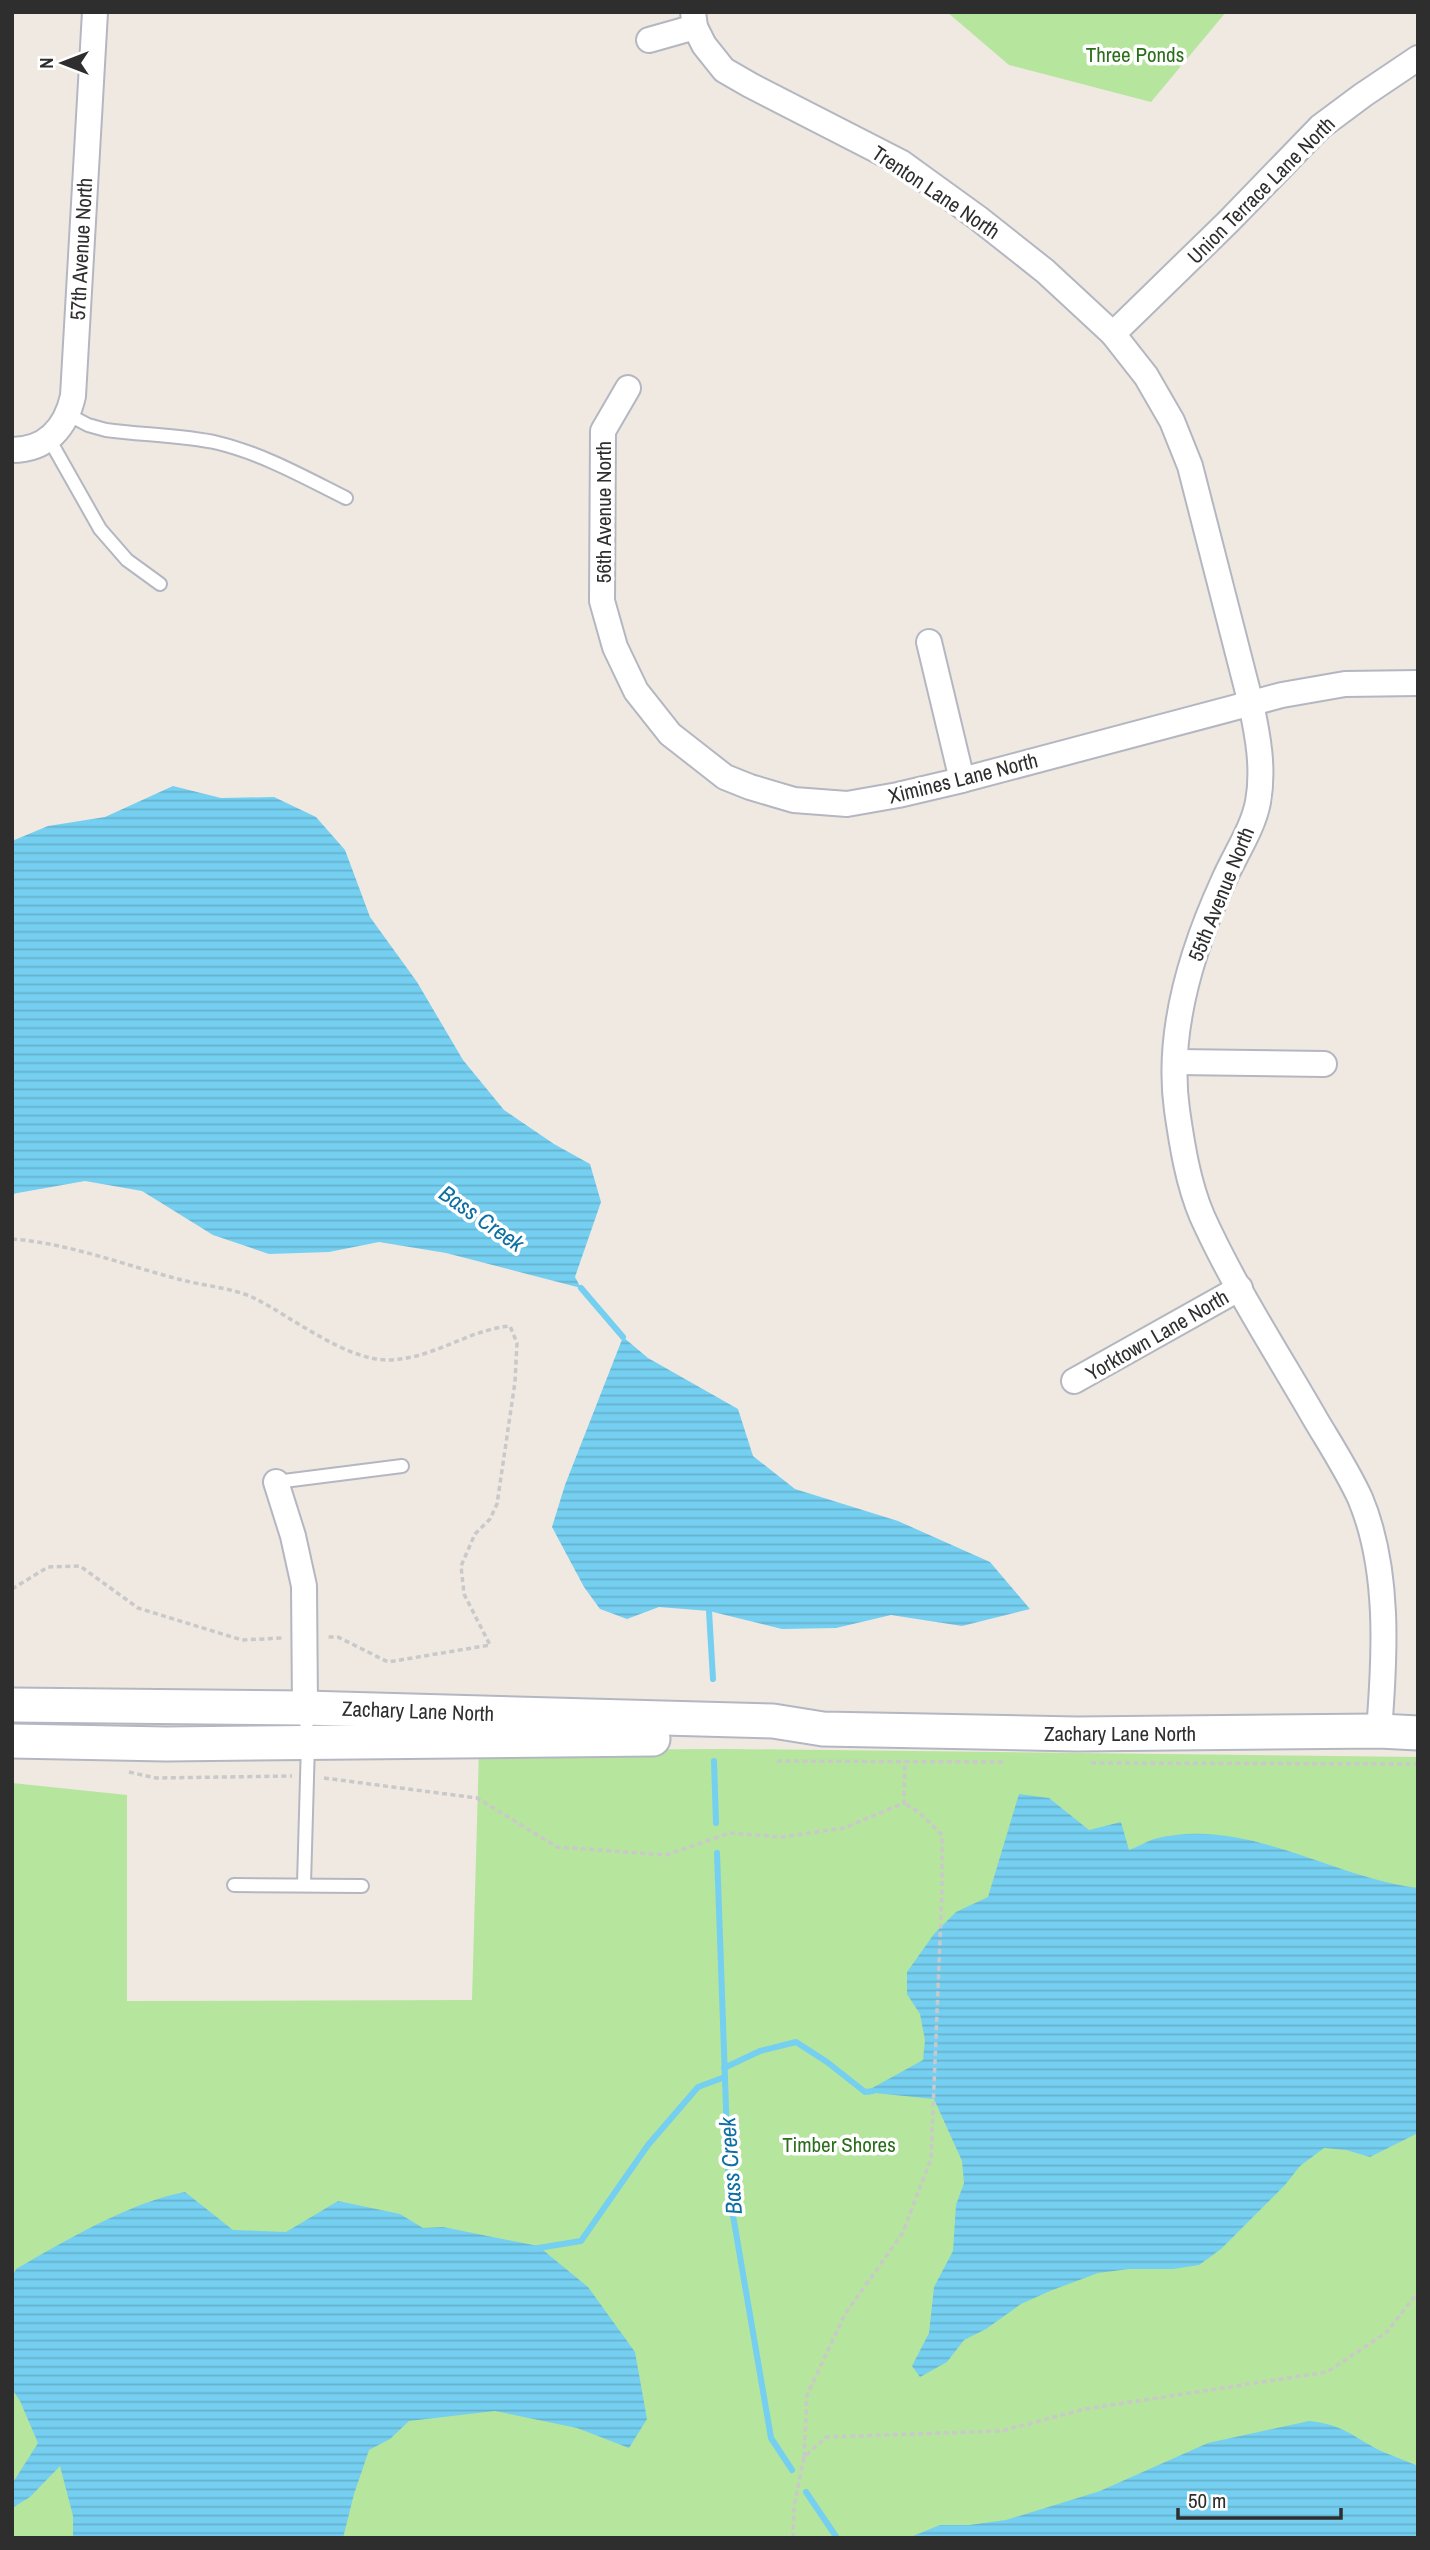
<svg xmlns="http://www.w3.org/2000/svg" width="1430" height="2550" font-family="'Archivo Narrow',sans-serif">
<defs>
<pattern id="water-rules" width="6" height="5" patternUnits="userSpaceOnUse" patternTransform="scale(1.75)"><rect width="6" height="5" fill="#75cff0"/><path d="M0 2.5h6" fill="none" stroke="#66b2ce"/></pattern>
</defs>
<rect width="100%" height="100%" fill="#efe9e1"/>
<g fill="#b6e59e">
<polygon points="947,12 1226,12 1151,102 1009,65"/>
<polygon points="730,1749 1418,1757 1418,2538 12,2538 12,1783 127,1795 127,2001 472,2000 479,1750"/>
</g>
<g fill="url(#water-rules)">
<polygon points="173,786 221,798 274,797 316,817 345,850 370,917 417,982 463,1060 504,1110 554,1144 590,1164 601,1202 575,1277 581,1288 446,1253 379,1242 329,1252 269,1254 213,1235 142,1191 85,1181 12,1194 12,841 48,826 105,817"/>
<polygon points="623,1337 648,1358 738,1409 753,1456 795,1489 898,1521 990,1562 1030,1609 962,1626 891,1615 836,1628 782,1629 709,1611 659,1607 627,1619 600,1609 584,1587 552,1527 565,1485"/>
<path d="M1019,1794L1049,1798L1089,1830L1121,1822L1129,1850C1137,1847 1146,1842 1154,1839C1246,1816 1330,1877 1418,1888V2133L1370,2157L1346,2150L1324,2148L1300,2166L1285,2185L1221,2249L1199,2265L1173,2269H1129L1098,2273L1050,2291L1021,2304L986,2329L964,2340L947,2362L920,2377L912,2366L929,2333L934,2287L953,2251L956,2205L964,2183L962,2161L934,2099L865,2092L923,2060L925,2040L920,2014L907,1994V1972L934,1934L956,1912L988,1897Z"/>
<path d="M185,2192L233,2230L286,2232L338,2201L400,2214L423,2228L443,2227L538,2246L588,2287L635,2352L647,2419L629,2448L577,2428L495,2411L409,2421L390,2439L369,2450L354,2494L343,2538H73V2516L60,2466L30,2497L12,2508V2484L38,2443L20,2401L12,2389V2278L16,2269C65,2241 130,2202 185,2192Z"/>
<path d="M1309,2421C1345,2425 1351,2436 1381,2451C1393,2456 1406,2461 1418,2466V2538H908L940,2525H969L1006,2520L1100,2491L1208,2443Z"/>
</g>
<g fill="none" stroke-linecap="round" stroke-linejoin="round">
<g stroke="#75cff0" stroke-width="6">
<polyline points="581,1288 623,1337"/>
<polyline points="709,1611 713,1679"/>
<polyline points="714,1761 716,1823"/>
<polyline points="717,1853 729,2192 771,2438 792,2470"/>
<polyline points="724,2068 760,2051 796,2042 827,2062 865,2092 873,2091"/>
<polyline points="532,2249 581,2241 648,2145 698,2087 725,2077"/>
<polyline points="806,2492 837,2538"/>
</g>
<g stroke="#b4b7c1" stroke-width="16">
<g id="lane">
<path d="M69,415L88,425L106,430C142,435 182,435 218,443C263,454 304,477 346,498"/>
<polyline points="48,437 100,529 127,560 160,584"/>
<polyline points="276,1482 402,1466"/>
<polyline points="304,1884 308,1743 305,1708"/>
<polyline points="234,1885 362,1886"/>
</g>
</g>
<g stroke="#b4b7c1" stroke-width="28">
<g id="street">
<path d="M693,12L695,27L704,45L724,70L750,85L902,163L978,218L1045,271L1113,334L1146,376L1172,421L1190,466L1251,704C1258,736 1264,769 1258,802C1253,829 1234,856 1223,882C1191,952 1166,1032 1177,1110C1182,1145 1188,1183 1202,1216C1234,1287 1278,1354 1317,1422C1332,1447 1348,1472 1360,1498C1390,1569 1385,1656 1379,1731"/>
<polyline points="649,40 695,27"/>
<polyline points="1113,334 1228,222 1320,127 1363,95 1418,58"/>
<polyline points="628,388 603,431 602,601 615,647 636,691 670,734 725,777 750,787 794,800 847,804 898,795 962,780 1282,695 1345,684 1418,683"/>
<path d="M12,450C47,450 66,427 73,396L95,12"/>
<polyline points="929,642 962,780"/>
<polyline points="1176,1062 1324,1064"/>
<polyline points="1074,1381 1240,1288"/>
<polyline points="276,1482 293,1536 304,1586 305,1708"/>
</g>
</g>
<g stroke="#b4b7c1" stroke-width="37">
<g id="secondary">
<polyline points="12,1705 305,1708 773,1721 823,1729 1077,1734 1379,1731 1418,1733"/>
<polyline points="12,1741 166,1744 653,1739"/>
</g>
</g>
<g stroke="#c9c9c9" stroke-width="3.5" stroke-dasharray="5 3.5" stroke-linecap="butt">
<path d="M12,1239C69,1243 127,1266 182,1280C205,1286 233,1288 254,1298C292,1317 345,1360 388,1360C434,1359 467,1330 510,1326L517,1343L515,1382L497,1504L490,1519L475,1534L461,1566L464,1594L490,1645L388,1662L338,1637H326"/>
<polyline points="12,1589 48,1567 80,1566 138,1608 242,1640 283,1638"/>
<polyline points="777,1761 1006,1762"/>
<polyline points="1091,1763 1418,1764"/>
<polyline points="129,1772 156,1778 292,1776"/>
<polyline points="324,1778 477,1798 557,1847 666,1855 730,1833 782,1837 844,1828 904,1803 905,1761"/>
<polyline points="804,2457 807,2395 845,2314 902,2234 931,2159 942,1891 942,1835 920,1813 904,1803"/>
<polyline points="793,2538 794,2507 804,2457 826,2437 1001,2431 1085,2409 1327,2372 1387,2332 1418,2292"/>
</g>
<use href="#lane" stroke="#fff" stroke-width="12"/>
<use href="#street" stroke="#fff" stroke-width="24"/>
<use href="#secondary" stroke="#fff" stroke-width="33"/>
</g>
<g text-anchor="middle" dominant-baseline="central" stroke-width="7" stroke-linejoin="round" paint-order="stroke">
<g font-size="21" fill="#2c6e1b" stroke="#fff">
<text x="1135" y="54">Three Ponds</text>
<text x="839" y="2144">Timber Shores</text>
</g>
<g font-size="21" fill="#2e2e2e" stroke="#fff">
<text transform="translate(1261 190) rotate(-45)">Union Terrace Lane North</text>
<text transform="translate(936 192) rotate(34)">Trenton Lane North</text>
<text transform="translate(81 249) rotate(-87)">57th Avenue North</text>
<text transform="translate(603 512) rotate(-90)">56th Avenue North</text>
<text transform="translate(963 778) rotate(-14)">Ximines Lane North</text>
<text transform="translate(1221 894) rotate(-68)">55th Avenue North</text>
<text transform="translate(1157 1335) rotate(-30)">Yorktown Lane North</text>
<text transform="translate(418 1711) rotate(2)">Zachary Lane North</text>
<text x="1120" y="1733">Zachary Lane North</text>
</g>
<g font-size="23" font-style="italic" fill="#0d6fa3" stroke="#fff">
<text transform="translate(482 1218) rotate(35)">Bass Creek</text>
<text transform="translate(730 2166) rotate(-94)">Bass Creek</text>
</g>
</g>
<rect width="1430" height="2550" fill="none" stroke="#2e2e2e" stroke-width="28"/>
<g transform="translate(63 63) rotate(270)" stroke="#ffffff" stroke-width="5" paint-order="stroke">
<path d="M0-5L12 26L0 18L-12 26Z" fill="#2e2e2e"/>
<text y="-10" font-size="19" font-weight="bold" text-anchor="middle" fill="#2e2e2e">N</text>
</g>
<path d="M1178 2508v10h163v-10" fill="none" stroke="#2e2e2e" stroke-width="3.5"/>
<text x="1188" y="2508" font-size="21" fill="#2e2e2e" stroke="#ffffff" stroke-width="5" paint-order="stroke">50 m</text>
</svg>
